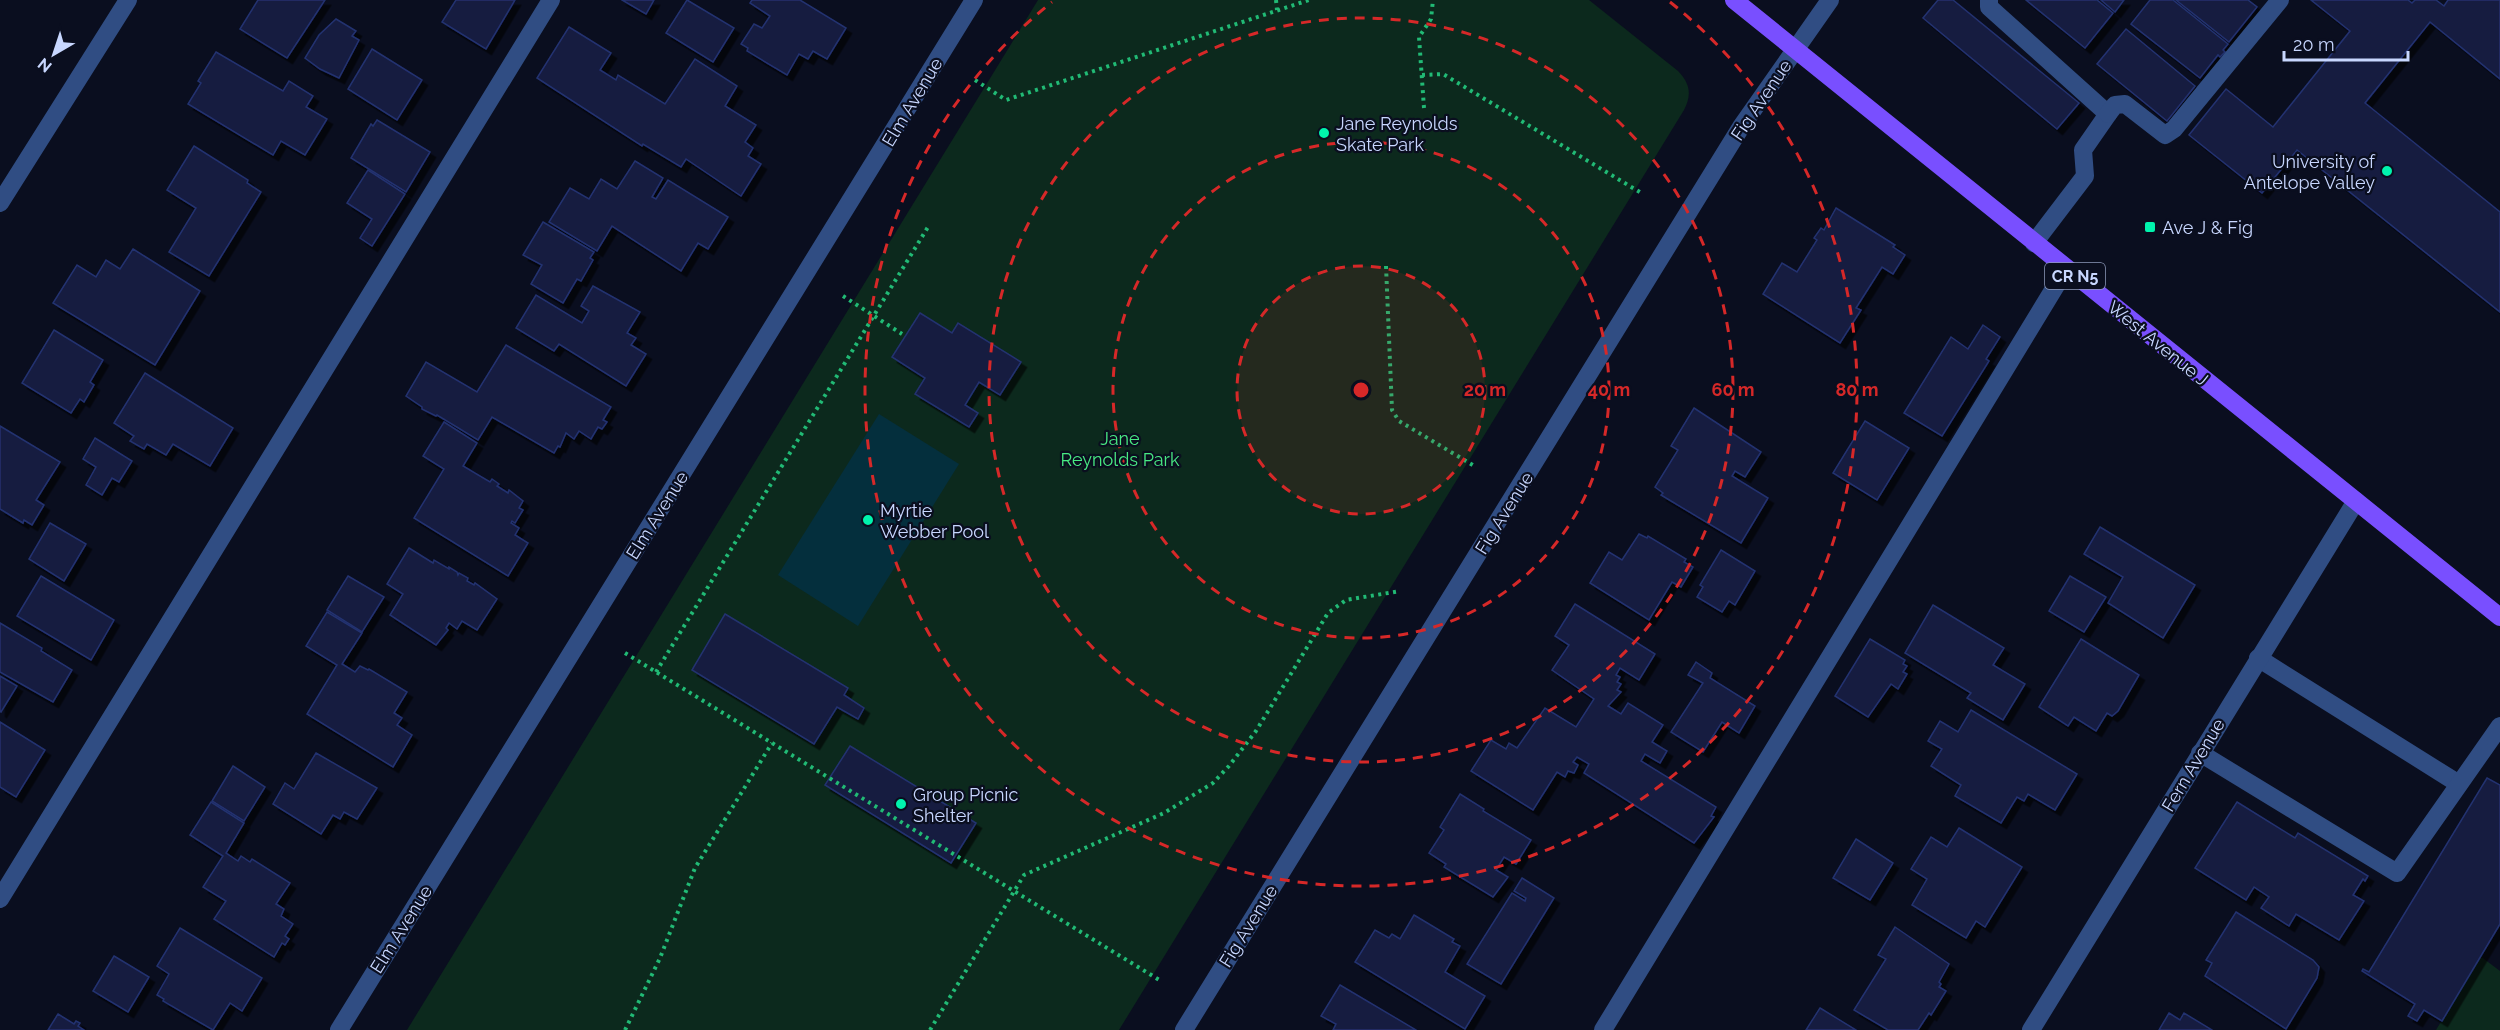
<svg xmlns="http://www.w3.org/2000/svg" width="2500" height="1030" font-family="Raleway,sans-serif">
<defs>
<filter id="shadow"><feDropShadow dx="5.5" dy="5.5" stdDeviation="0" flood-color="#0009"/></filter>
</defs>
<rect width="100%" height="100%" fill="#0a0e1f"/>
<g fill="#0c291d">
<path d="M1038,0H1589L1678,71C1690,83 1692,95 1684,110L1119,1030H407Z"/>
<polygon points="2480,956 2500,971 2500,1030 2436,1030"/>
</g>
<polygon fill="#042f3d" points="879,414 959,464 858,626 778,575"/>
<g fill="#141c41" stroke="#243270" stroke-width="1.5" filter="url(#shadow)">
<polygon points="258,0 325,0 287,58 240,29"/>
<polygon points="456,0 515,0 486,49 442,22"/>
<polygon points="622,0 654,0 646,14"/>
<polygon points="687,0 734,28 713,62 666,33"/>
<polygon points="752,0 800,0 846,28 827,59 813,51 808,59 799,54 787,75 747,51 748,48 741,44 754,24 762,28 770,16 750,3"/>
<polygon points="1938,0 1953,0 2079,103 2057,129 1923,18"/>
<polygon points="2026,0 2097,0 2113,13 2085,48"/>
<polygon points="2101,0 2124,0 2115,12"/>
<polygon points="2150,0 2173,0 2228,44 2223,50 2225,52 2220,57 2218,55 2200,78 2131,24"/>
<polygon points="2176,0 2248,0 2257,7 2229,42"/>
<polygon points="2311,0 2408,0 2412,3 2415,0 2436,0 2444,6 2448,0 2500,0 2500,79 2430,22 2365,103 2500,212 2500,312 2297,150 2262,193 2189,135 2226,89 2273,127 2350,31"/>
<polygon points="336,19 356,31 352,36 359,40 339,78 320,69 305,58 319,35"/>
<polygon points="569,27 611,53 600,70 616,80 618,75 665,104 695,59 737,86 725,106 756,125 745,142 753,148 748,156 761,164 741,196 686,159 681,167 643,144 642,146 537,78"/>
<polygon points="2126,29 2195,86 2167,121 2097,64"/>
<polygon points="372,49 422,80 397,120 348,89"/>
<polygon points="216,52 283,91 289,81 313,96 306,107 327,119 305,155 281,141 273,155 188,104 201,83 198,81"/>
<polygon points="377,120 430,152 406,192 351,158 371,124 373,126"/>
<polygon points="194,146 248,180 247,183 261,192 209,276 169,252 196,208 167,190"/>
<polygon points="635,161 663,178 652,197 656,199 668,180 728,217 708,249 698,243 681,271 612,226 597,251 549,222 570,188 589,199 601,179 617,189"/>
<polygon points="368,170 405,194 372,246 360,238 372,219 347,203"/>
<polygon points="1836,208 1895,245 1893,247 1905,255 1893,274 1882,267 1856,308 1861,310 1840,343 1763,294 1782,263 1797,272 1817,240 1814,238 1821,228 1824,230"/>
<polygon points="543,222 594,252 590,258 593,260 581,281 577,279 563,303 531,284 542,265 523,255"/>
<polygon points="133,249 200,291 155,365 53,303 77,265 96,277 106,260 120,269"/>
<polygon points="593,286 640,312 627,333 636,338 631,345 646,354 626,386 559,344 554,351 516,328 536,295 582,323 589,311 581,306"/>
<polygon points="920,313 952,333 958,323 1021,362 1000,395 979,382 965,405 978,413 969,427 915,394 925,378 892,357"/>
<polygon points="1983,325 2000,337 1986,359 1989,361 1942,436 1904,413 1951,337 1968,349"/>
<polygon points="54,330 103,360 90,382 94,385 84,402 80,399 71,413 22,383"/>
<polygon points="506,345 611,407 603,420 607,422 602,429 598,427 591,439 579,431 574,439 566,433 560,447 558,446 554,453 492,417 478,440 437,415 436,416 422,409 422,407 406,396 426,362 477,392"/>
<polygon points="145,373 233,428 210,466 173,444 166,455 147,444 144,449 130,441 134,436 114,423"/>
<polygon points="1694,408 1761,452 1745,477 1735,471 1732,476 1768,498 1741,543 1661,495 1663,493 1655,487 1678,450 1671,446"/>
<polygon points="1865,421 1909,448 1877,500 1833,473"/>
<polygon points="444,422 477,443 463,466 490,482 492,479 499,484 497,486 508,493 509,490 523,501 519,508 523,510 515,523 512,521 511,523 519,528 515,535 528,543 508,576 414,518 444,469 423,456"/>
<polygon points="0,426 60,462 36,500 44,505 32,525 24,520 23,523 0,509"/>
<polygon points="95,438 132,461 119,482 112,478 102,495 86,485 96,467 83,459"/>
<polygon points="50,523 86,544 64,581 29,559"/>
<polygon points="2100,527 2195,585 2163,638 2108,603 2123,577 2084,554"/>
<polygon points="1639,534 1647,538 1648,536 1686,559 1684,562 1693,567 1681,587 1672,582 1649,620 1590,583 1609,552 1622,560"/>
<polygon points="409,548 433,563 434,560 449,569 449,567 457,572 458,575 459,573 468,578 467,581 474,585 475,583 497,599 477,630 462,621 457,629 449,623 446,628 448,630 436,645 390,615 403,594 387,584"/>
<polygon points="1721,550 1755,571 1735,605 1729,601 1722,612 1697,597 1703,587 1700,585"/>
<polygon points="41,576 114,620 91,660 17,616"/>
<polygon points="348,576 384,597 362,632 327,610"/>
<polygon points="2070,576 2106,597 2084,632 2049,611"/>
<polygon points="1575,604 1655,654 1639,680 1620,668 1616,675 1620,677 1617,682 1621,684 1617,690 1621,692 1608,706 1621,714 1628,703 1663,725 1652,742 1667,751 1660,763 1645,754 1641,761 1716,807 1711,816 1714,817 1694,843 1584,773 1589,764 1577,757 1573,762 1578,765 1574,773 1568,771 1565,777 1557,772 1533,810 1471,771 1491,740 1506,749 1509,743 1517,748 1545,708 1576,727 1594,699 1552,670 1569,645 1555,636"/>
<polygon points="1933,605 2004,648 1993,665 2025,684 2003,720 1967,698 1971,693 1905,653"/>
<polygon points="327,612 362,633 342,664 355,672 360,666 368,670 369,669 407,692 394,713 402,718 397,725 412,735 393,767 307,714 337,665 306,646"/>
<polygon points="725,614 848,688 844,695 864,708 858,719 837,707 814,744 692,670"/>
<polygon points="0,623 42,648 41,651 72,670 53,702 0,672"/>
<polygon points="1870,639 1905,660 1903,664 1907,666 1903,672 1907,674 1898,689 1891,684 1868,717 1835,696"/>
<polygon points="2081,639 2139,675 2118,711 2112,716 2107,713 2096,731 2074,717 2068,726 2039,707"/>
<polygon points="1696,662 1712,673 1710,678 1755,706 1739,733 1722,722 1703,752 1671,732 1703,683 1688,675"/>
<polygon points="0,676 17,686 1,712 0,711"/>
<polygon points="1971,710 2077,774 2055,810 2028,794 2024,801 2017,797 2001,823 1955,796 1961,785 1931,766 1942,749 1928,741 1940,721 1958,732"/>
<polygon points="0,722 45,750 16,797 0,787"/>
<polygon points="850,746 976,823 951,863 825,785"/>
<polygon points="316,753 377,788 357,819 344,812 340,819 333,815 321,834 273,804 285,783 294,789"/>
<polygon points="233,766 265,787 244,821 212,801"/>
<polygon points="2487,778 2500,785 2500,924 2442,1021 2424,1010 2417,1021 2408,1016 2415,1004 2362,971 2363,969 2369,972"/>
<polygon points="1460,794 1484,809 1483,811 1531,840 1516,864 1504,857 1496,870 1508,877 1493,897 1444,867 1446,864 1429,853 1444,830 1440,827"/>
<polygon points="211,802 244,823 226,853 238,861 241,856 250,862 252,859 290,883 276,904 284,909 281,916 293,924 285,936 289,939 285,945 282,943 274,957 214,919 226,901 203,887 223,856 190,835"/>
<polygon points="2237,802 2295,838 2298,833 2368,876 2365,881 2363,879 2353,895 2364,901 2339,940 2296,914 2289,926 2261,908 2269,897 2254,887 2246,900 2195,868"/>
<polygon points="1959,828 2022,867 1985,927 1976,921 1966,938 1912,905 1927,879 1911,869 1931,837 1947,847"/>
<polygon points="1856,839 1893,863 1870,900 1833,878"/>
<polygon points="1522,878 1554,898 1501,984 1467,964 1512,893 1525,901 1526,898 1514,891"/>
<polygon points="2236,912 2313,960 2319,967 2317,978 2286,1029 2205,976 2212,963 2206,960"/>
<polygon points="1414,915 1454,939 1452,942 1460,946 1445,972 1485,996 1465,1029 1355,962 1375,930 1389,938 1392,934 1400,939"/>
<polygon points="1895,927 1949,964 1939,982 1941,984 1939,987 1946,991 1931,1015 1929,1013 1918,1030 1888,1030 1854,1010 1886,959 1878,955"/>
<polygon points="180,928 262,978 242,1011 230,1003 213,1030 163,1001 164,999 157,995 169,974 157,966"/>
<polygon points="114,956 149,977 128,1012 93,991"/>
<polygon points="1340,985 1416,1030 1333,1030 1336,1024 1321,1016"/>
<polygon points="1820,1008 1856,1030 1806,1030"/>
<polygon points="2169,1013 2180,1020 2184,1013 2212,1030 2159,1030"/>
<polygon points="58,1014 74,1024 76,1021 80,1023 78,1026 84,1030 48,1030"/>
</g>
<g fill="none" stroke-linecap="round" stroke-linejoin="round">
<g stroke="#21ba75" stroke-width="4" stroke-dasharray="3 4.5" stroke-linecap="butt">
<polyline points="1276,0 1277,10"/>
<polyline points="1422,75 1443,74 1643,194"/>
<polyline points="975,80 1006,100 1309,0"/>
<polyline points="1424,108 1419,37 1431,19 1433,0"/>
<polyline points="1386,266 1392,410 1399,421 1476,467"/>
<polyline points="843,296 902,334"/>
<polyline points="625,653 1161,981"/>
<polyline points="656,672 928,227"/>
<polyline points="625,1030 660,958 695,868 772,743"/>
<polyline points="930,1030 1024,875 1164,813 1213,783 1229,766 1256,731 1328,613 1346,600 1400,591"/>
</g>
<g stroke="#304d83" stroke-width="18">
<polyline points="1989,0 1989,7 2108,114 2083,150 2085,176 2034,243"/>
<polyline points="2108,114 2115,105 2125,104 2165,135 2174,129 2280,0"/>
<polyline points="0,203 128,0"/>
<polyline points="2258,658 2459,784"/>
<polyline points="2200,753 2397,873 2500,726"/>
<polyline points="0,899 551,0"/>
<polyline points="339,1030 974,0"/>
<polyline points="1184,1030 1741,127 1830,0"/>
<polyline points="1603,1030 2066,269"/>
<polyline points="2031,1030 2356,501"/>
</g>
<polyline stroke="#794fff" stroke-width="18" points="1734,0 2500,617"/>
</g>
<circle cx="1361" cy="390" r="124" fill="#d62828" fill-opacity=".12"/>
<g fill="none" stroke="#d62828" stroke-width="3" stroke-dasharray="10 8">
<circle cx="1361" cy="390" r="124"/>
<circle cx="1361" cy="390" r="248"/>
<circle cx="1361" cy="390" r="372"/>
<path d="M1670 2A496 496 0 1 1 1052 2"/>
</g>
<g fill="#00f3ad" stroke="#0a0e1f" stroke-width="2">
<circle cx="1324" cy="133" r="6"/>
<circle cx="2387" cy="171" r="6"/>
<rect x="2144" y="221" width="12" height="12" rx="3"/>
<circle cx="868" cy="520" r="6"/>
<circle cx="901" cy="804" r="6"/>
</g>
<g text-anchor="middle" dominant-baseline="central" stroke-width="4.5" stroke-linejoin="round" paint-order="stroke">
<rect fill="#0a0e1f" stroke="#8f9bbc" stroke-width="1.5" x="2045" y="263" width="60" height="26" rx="4.5"/>
<g font-size="16" font-weight="bold" fill="#c8d7ff">
<text x="2075" y="276">CR N5</text>
</g>
<g font-size="18" fill="#c8d7ff" stroke="#0a0e1f">
<text transform="translate(1761 100) rotate(-56)">Fig Avenue</text>
<text transform="translate(912 102) rotate(-59)">Elm Avenue</text>
<text transform="translate(2158 343) rotate(39)">West Avenue J</text>
<text transform="translate(1504 513) rotate(-58)">Fig Avenue</text>
<text transform="translate(657 515) rotate(-58)">Elm Avenue</text>
<text transform="translate(2193 765) rotate(-59)">Fern Avenue</text>
<text transform="translate(1248 926) rotate(-58)">Fig Avenue</text>
<text transform="translate(401 929) rotate(-58)">Elm Avenue</text>
</g>
<g font-size="18" fill="#c8d7ff" stroke="#0a0e1f" text-anchor="start">
<text x="1336" y="123">Jane Reynolds<tspan x="1336" dy="21">Skate Park</tspan></text>
<text x="2375" y="161" text-anchor="end">University of<tspan x="2375" dy="21">Antelope Valley</tspan></text>
<text x="2162" y="227">Ave J &amp; Fig</text>
<text x="880" y="510">Myrtie<tspan x="880" dy="21">Webber Pool</tspan></text>
<text x="913" y="794">Group Picnic<tspan x="913" dy="21">Shelter</tspan></text>
</g>
<g font-size="18" fill="#48ea83" stroke="#0a0e1f">
<text x="1120" y="438">Jane<tspan x="1120" dy="21">Reynolds Park</tspan></text>
</g>
</g>
<circle cx="1361" cy="390" r="9" fill="#d62828" stroke="#0a0e1f" stroke-width="3"/>
<g font-size="18" text-anchor="middle" font-weight="bold" fill="#d62828" stroke="#0a0e1f" stroke-width="4.5" stroke-linejoin="round" paint-order="stroke">
<text x="1485" y="396">20 m</text>
<text x="1609" y="396">40 m</text>
<text x="1733" y="396">60 m</text>
<text x="1857" y="396">80 m</text>
</g>
<g transform="translate(54 54) rotate(219)" stroke="#0a0e1f" stroke-width="4.5" paint-order="stroke">
<path d="M0-4.5L10 22L0 15L-10 22Z" fill="#c8d7ff"/>
<text y="-9" font-size="16" font-weight="bold" text-anchor="middle" fill="#c8d7ff">N</text>
</g>
<path d="M2284 51v9h124v-9" fill="none" stroke="#c8d7ff" stroke-width="3"/>
<text x="2293" y="51" font-size="18" fill="#c8d7ff" stroke="#0a0e1f" stroke-width="4.5" paint-order="stroke">20 m</text>
</svg>
